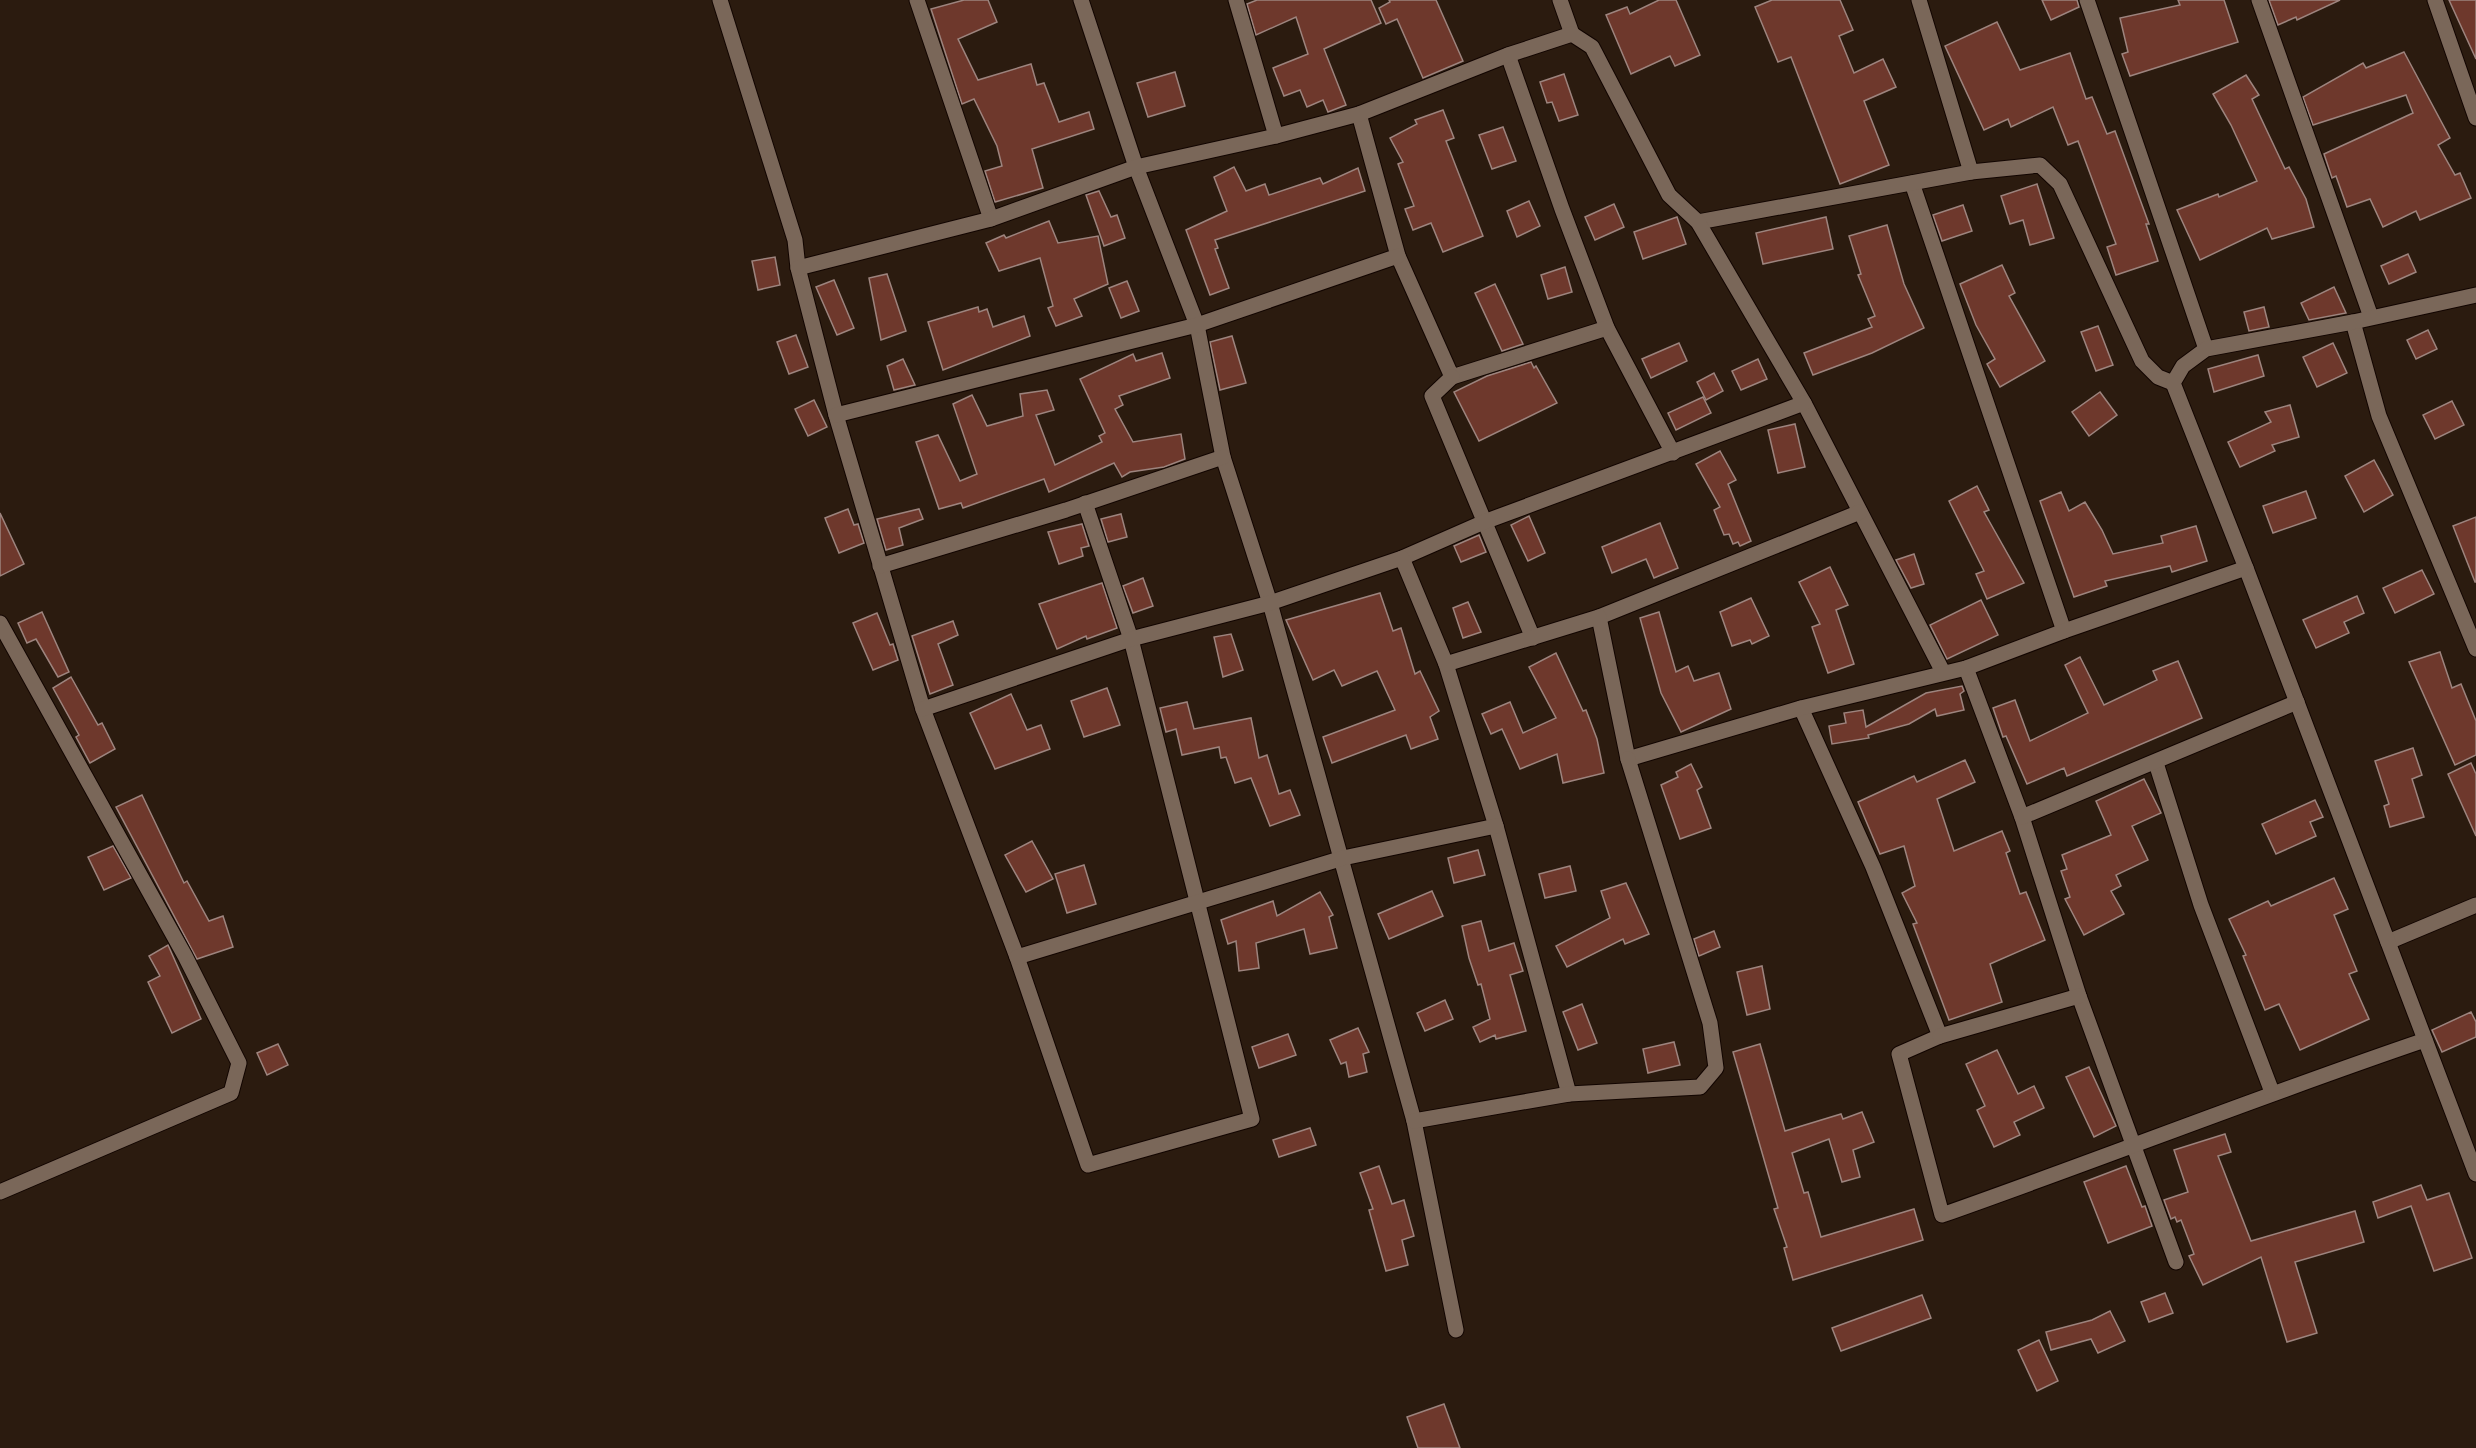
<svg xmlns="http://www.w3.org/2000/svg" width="2476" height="1448" font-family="Figtree,sans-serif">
<rect width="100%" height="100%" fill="#2b1b0f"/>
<g fill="#6e382c" stroke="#9d847e" stroke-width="1.5">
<polygon points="964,0 988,0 997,22 958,39 978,80 1031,64 1037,85 1044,83 1059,122 1089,112 1094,129 1032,149 1043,188 995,202 985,171 1002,166 997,146 974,99 962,104 931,9"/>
<polygon points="1257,0 1371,0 1381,23 1324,49 1346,105 1328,112 1323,100 1307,107 1300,90 1284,96 1273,68 1308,54 1296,17 1256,35 1247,4"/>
<polygon points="1389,0 1436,0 1463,61 1423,78 1397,19 1386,24 1379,8 1390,2"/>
<polygon points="1659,0 1676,0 1700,55 1675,66 1670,56 1631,74 1606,15 1627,7 1630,14"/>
<polygon points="1772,0 1840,0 1853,30 1839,36 1854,73 1883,59 1896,87 1864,101 1889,165 1840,184 1791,57 1778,62 1755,7"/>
<polygon points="2042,0 2077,0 2079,7 2051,20"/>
<polygon points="2178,0 2224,0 2238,42 2130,76 2122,54 2128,52 2120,18 2180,5"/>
<polygon points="2269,0 2340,0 2297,20 2296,17 2278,25"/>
<polygon points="2449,0 2476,0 2476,59"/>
<polygon points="1997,22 2020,70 2070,53 2086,99 2092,97 2107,134 2115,131 2149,224 2146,224 2158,261 2116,275 2107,247 2116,244 2078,141 2068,145 2053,107 2011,127 2008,119 1984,130 1945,46"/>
<polygon points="2404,52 2450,138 2438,145 2455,175 2460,173 2471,198 2420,220 2416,211 2383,227 2370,199 2347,207 2336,176 2332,178 2324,154 2413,113 2406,95 2313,125 2303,97 2363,63 2366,68"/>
<polygon points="1175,72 1185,106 1148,117 1137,83"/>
<polygon points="1564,74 1578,115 1559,121 1552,102 1547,103 1540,82"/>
<polygon points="2246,75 2259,95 2252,99 2285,169 2289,167 2306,199 2314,227 2272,239 2267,228 2200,260 2177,210 2218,194 2219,197 2257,181 2231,125 2213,94"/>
<polygon points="1443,110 1454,138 1446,141 1483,236 1443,252 1431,223 1413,230 1405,209 1414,206 1398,164 1403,162 1390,138 1417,124 1415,120"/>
<polygon points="1503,127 1516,161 1492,169 1479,135"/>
<polygon points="1234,167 1246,191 1265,184 1269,195 1320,178 1323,184 1358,168 1365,191 1215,240 1218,248 1215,249 1229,288 1210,295 1186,230 1227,211 1214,177"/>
<polygon points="2037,184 2054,238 2030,245 2023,220 2010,224 2001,196"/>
<polygon points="1099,191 1111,217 1117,215 1125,238 1104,246 1086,195"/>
<polygon points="1529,201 1540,226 1517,237 1507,211"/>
<polygon points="1614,204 1624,227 1595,240 1585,217"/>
<polygon points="1963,205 1972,231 1942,241 1933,215"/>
<polygon points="1677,217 1686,244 1643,259 1634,232"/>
<polygon points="1826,217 1833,249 1763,264 1756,233"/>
<polygon points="1049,221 1058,243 1098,236 1108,284 1074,299 1082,316 1056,326 1048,308 1053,306 1040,258 999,271 986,243 1004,235 1006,238"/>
<polygon points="1887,225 1904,284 1924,328 1872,353 1813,375 1804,353 1872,327 1868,319 1875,316 1858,275 1861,274 1849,236"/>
<polygon points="2408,254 2416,272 2389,284 2381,266"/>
<polygon points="775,257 780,285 758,290 752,261"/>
<polygon points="2002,265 2015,293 2009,296 2045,361 2000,387 1987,364 1995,359 1976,325 1960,284"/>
<polygon points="1565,267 1572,292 1548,299 1541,275"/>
<polygon points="887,274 906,331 881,340 869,278"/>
<polygon points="834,280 854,328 837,335 816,287"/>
<polygon points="1127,281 1139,311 1121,318 1109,288"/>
<polygon points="1495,284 1523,344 1502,351 1475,293"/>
<polygon points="2334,287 2346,313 2309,320 2301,303"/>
<polygon points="978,307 979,312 987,309 993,327 1024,316 1030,336 943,370 928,322"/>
<polygon points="2264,307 2269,327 2249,331 2244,312"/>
<polygon points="2098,326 2113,365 2096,371 2081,332"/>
<polygon points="2428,330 2437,349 2416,359 2407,340"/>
<polygon points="796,335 808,367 789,374 777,342"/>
<polygon points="1232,336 1246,383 1220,390 1210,342"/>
<polygon points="1679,343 1687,361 1651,378 1642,359"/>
<polygon points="2333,343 2347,373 2317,387 2303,357"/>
<polygon points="1162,353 1170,378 1119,396 1123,405 1115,409 1133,442 1181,434 1185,459 1164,467 1130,472 1122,477 1114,463 1049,492 1044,479 963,508 961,503 939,509 916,442 938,435 960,481 977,474 953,404 972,395 987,426 1023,416 1020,394 1047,390 1054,410 1036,415 1055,465 1102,442 1099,436 1105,433 1080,379 1133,354 1136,361"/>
<polygon points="2258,355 2264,376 2214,392 2208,369"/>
<polygon points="903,359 915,385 894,390 887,366"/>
<polygon points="1758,359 1767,379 1741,390 1732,371"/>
<polygon points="1531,362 1534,368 1536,366 1557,403 1479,441 1454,392 1487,376"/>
<polygon points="1714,373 1723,391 1706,400 1697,382"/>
<polygon points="2100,392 2117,415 2089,436 2072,412"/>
<polygon points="1703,397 1711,413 1676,430 1668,413"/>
<polygon points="814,400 827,427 808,436 795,409"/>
<polygon points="2452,401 2464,425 2435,439 2423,415"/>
<polygon points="2290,405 2299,437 2272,445 2275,451 2240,467 2228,442 2271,422 2265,412"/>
<polygon points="1795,424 1805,467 1778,473 1768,430"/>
<polygon points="1720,451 1736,480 1728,484 1751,541 1740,546 1738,542 1733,544 1729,534 1724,535 1714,510 1720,507 1696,464"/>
<polygon points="2374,460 2393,495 2364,512 2345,476"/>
<polygon points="1977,486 1989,510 1984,512 2024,583 1987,599 1976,574 1984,571 1949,501"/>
<polygon points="2306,491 2316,518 2273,533 2263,506"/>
<polygon points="2061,492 2069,511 2085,502 2102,530 2113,554 2163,543 2161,536 2196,526 2207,561 2172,572 2170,566 2105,581 2107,586 2074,597 2040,501"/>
<polygon points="848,509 854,525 858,524 864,543 839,553 825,518"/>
<polygon points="919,509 923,519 899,528 903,545 886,550 877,519"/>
<polygon points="0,513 24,564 0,576"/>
<polygon points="1121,514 1127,537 1108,542 1101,519"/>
<polygon points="1529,516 1545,553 1528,561 1511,525"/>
<polygon points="2476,517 2476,582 2475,582 2453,526"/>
<polygon points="1660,523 1678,568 1654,578 1646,559 1612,573 1602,547"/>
<polygon points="1082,524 1089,546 1081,548 1083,556 1059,564 1048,532"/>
<polygon points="1479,535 1486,552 1461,562 1454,546"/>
<polygon points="1914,554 1924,584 1911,588 1896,560"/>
<polygon points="1830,567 1848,605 1836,610 1854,664 1828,673 1812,627 1820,624 1799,582"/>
<polygon points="2422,570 2434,594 2395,613 2383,588"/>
<polygon points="1143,578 1153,606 1133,613 1123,586"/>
<polygon points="1102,583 1117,628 1087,639 1086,636 1057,649 1039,604"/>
<polygon points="1380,593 1393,631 1401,628 1415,674 1420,671 1439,711 1430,717 1438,739 1411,749 1406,735 1332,763 1323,737 1395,710 1377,671 1342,686 1334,670 1313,680 1286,620"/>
<polygon points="2357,596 2364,613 2344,622 2349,633 2316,648 2303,620"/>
<polygon points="1751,598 1769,636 1752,644 1750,640 1732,646 1720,612"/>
<polygon points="1981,600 1998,635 1947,659 1930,625"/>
<polygon points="1468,602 1481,632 1463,638 1453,608"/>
<polygon points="42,612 69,672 58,677 36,639 27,643 18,623"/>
<polygon points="1659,612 1676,672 1688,666 1694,681 1719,673 1731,709 1681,732 1661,693 1640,618"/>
<polygon points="877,613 890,645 893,644 898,660 873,670 853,623"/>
<polygon points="953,621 958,635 938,644 953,685 930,694 912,636"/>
<polygon points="1231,634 1243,670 1223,677 1214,637"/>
<polygon points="2440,652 2452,688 2461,684 2476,721 2476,755 2455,765 2409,662"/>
<polygon points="1556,653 1583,711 1586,710 1597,739 1604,773 1563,783 1557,754 1520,769 1502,729 1491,734 1482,714 1510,702 1523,733 1556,718 1529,667"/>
<polygon points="2080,657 2104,705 2157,680 2153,671 2178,661 2202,718 2067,776 2064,768 2027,784 2006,736 2003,737 1993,708 2015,700 2030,741 2088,713 2065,665"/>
<polygon points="71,677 98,725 102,723 115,749 90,763 76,737 79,735 53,688"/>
<polygon points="1962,686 1964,691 1960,694 1964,710 1937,716 1935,709 1909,724 1868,735 1869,738 1832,744 1829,726 1846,723 1844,713 1863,710 1866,727 1926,693"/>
<polygon points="1107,688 1120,725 1084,737 1071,701"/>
<polygon points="1011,694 1027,730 1041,725 1050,749 995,769 970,713"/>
<polygon points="1187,702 1194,729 1251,718 1259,758 1267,755 1279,794 1290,790 1300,815 1270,826 1251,778 1235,783 1226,757 1221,758 1219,747 1182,755 1176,729 1166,732 1160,708"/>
<polygon points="2413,748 2422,775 2412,779 2424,817 2390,827 2384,806 2389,804 2375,761"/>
<polygon points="1965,760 1975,782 1937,799 1954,851 2002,831 2010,851 2006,853 2020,894 2026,892 2045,940 1990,964 2002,1002 1949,1020 1913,924 1917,923 1902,893 1915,886 1904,846 1880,854 1858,802 1914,776 1917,782"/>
<polygon points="2471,763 2476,774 2476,836 2448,774"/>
<polygon points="1691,764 1702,787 1697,790 1711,828 1680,839 1661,785 1678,777 1676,772"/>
<polygon points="2144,779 2161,813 2132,826 2148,860 2116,875 2121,886 2111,891 2124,914 2084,935 2065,899 2070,897 2061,871 2067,869 2062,855 2111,835 2096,801"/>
<polygon points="142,795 184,883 187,881 209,921 223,916 233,947 197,959 116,807"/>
<polygon points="2315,800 2323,817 2310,822 2316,836 2276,854 2262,824"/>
<polygon points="1032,841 1053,879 1026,892 1005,855"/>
<polygon points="113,846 131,878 104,890 88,857"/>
<polygon points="1478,850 1485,875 1454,883 1448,858"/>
<polygon points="1084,865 1096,904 1067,913 1055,874"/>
<polygon points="1570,866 1576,891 1545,898 1539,874"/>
<polygon points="2334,878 2348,909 2334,915 2357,971 2349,974 2369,1019 2300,1050 2279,1004 2265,1010 2243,956 2246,955 2229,919 2268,901 2271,906"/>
<polygon points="1626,883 1649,934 1625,944 1623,939 1567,967 1556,946 1610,918 1601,891"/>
<polygon points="1432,891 1443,916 1389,939 1378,914"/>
<polygon points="1320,892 1333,915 1329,917 1337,948 1310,954 1304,929 1256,943 1259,968 1239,971 1236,941 1228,944 1221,920 1273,901 1277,916"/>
<polygon points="1481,921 1489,951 1514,943 1523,971 1510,975 1526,1031 1496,1039 1495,1035 1480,1042 1473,1027 1490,1019 1481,984 1478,985 1469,958 1462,926"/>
<polygon points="1714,931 1720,947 1699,956 1694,939"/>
<polygon points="168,945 201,1019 172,1033 148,982 160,976 149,956"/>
<polygon points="1762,966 1770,1009 1747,1015 1737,972"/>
<polygon points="1445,1000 1453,1019 1425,1031 1417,1013"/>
<polygon points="1582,1004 1597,1043 1578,1050 1563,1012"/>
<polygon points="2471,1012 2476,1022 2476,1037 2442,1052 2432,1030"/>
<polygon points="1358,1028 1369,1052 1363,1054 1367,1072 1349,1077 1346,1062 1341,1064 1330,1040"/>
<polygon points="1288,1034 1296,1055 1259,1068 1252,1047"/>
<polygon points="1674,1042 1680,1065 1648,1073 1643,1049"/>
<polygon points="278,1044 288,1065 267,1075 257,1053"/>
<polygon points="1760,1044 1785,1131 1841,1114 1843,1119 1862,1112 1874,1142 1853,1150 1860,1177 1842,1182 1829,1139 1792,1153 1804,1193 1808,1192 1821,1237 1914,1209 1923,1240 1793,1280 1784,1248 1787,1247 1774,1209 1778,1208 1733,1052"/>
<polygon points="1997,1050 2018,1094 2034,1086 2044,1108 2014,1122 2020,1135 1994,1147 1977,1110 1985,1106 1966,1064"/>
<polygon points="2089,1067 2116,1126 2094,1137 2066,1077"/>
<polygon points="1310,1128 1316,1145 1279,1157 1273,1140"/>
<polygon points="2225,1134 2231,1152 2218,1156 2251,1241 2355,1211 2364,1242 2295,1262 2317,1333 2287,1342 2261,1257 2203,1285 2189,1256 2194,1254 2181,1220 2177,1222 2175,1217 2171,1219 2164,1200 2188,1192 2174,1150"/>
<polygon points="1379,1166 1392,1204 1404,1200 1414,1236 1402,1240 1408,1265 1386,1271 1369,1210 1373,1209 1360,1173"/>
<polygon points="2126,1166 2142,1207 2145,1206 2152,1226 2108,1243 2084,1182"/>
<polygon points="2421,1185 2427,1200 2449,1193 2472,1258 2434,1271 2411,1206 2378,1218 2373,1202"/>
<polygon points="2165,1293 2173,1313 2149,1322 2141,1302"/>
<polygon points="1922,1295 1931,1318 1841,1351 1832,1328"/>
<polygon points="2110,1311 2125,1341 2098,1353 2091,1339 2051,1350 2046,1332 2092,1320"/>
<polygon points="2039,1340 2058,1381 2037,1391 2018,1350"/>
<polygon points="1444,1404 1460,1448 1418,1448 1407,1417"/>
</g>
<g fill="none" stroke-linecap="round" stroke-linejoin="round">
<g stroke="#120500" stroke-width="17">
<g id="minor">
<polyline points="720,0 795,240 798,268 836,415 923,709 1017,957 1088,1165 1252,1119 1131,639 1085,503"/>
<polyline points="917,0 991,219"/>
<polyline points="1081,0 1136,167 1197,325 1223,457 1270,603 1414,1121 1456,1330"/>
<polyline points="1236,0 1276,136"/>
<polyline points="1560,0 1572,34"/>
<polyline points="1919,0 1971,172"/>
<polyline points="2259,0 2371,317"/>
<polyline points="2435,0 2476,118"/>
<polyline points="1508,55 1562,209 1607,328 1673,453"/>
<polyline points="1359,114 1398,256 1452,377 1607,328"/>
<polyline points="1912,183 2064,631"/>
<polyline points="1698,222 1971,172 2040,165 2060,184 2142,361 2158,377 2173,383"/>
<polyline points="798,268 991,219 1136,167 1276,136 1359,114 1508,55 1572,34 1592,47 1669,195 1698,222 1804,403 1943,672"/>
<polyline points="2353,322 2379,416 2476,649"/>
<polyline points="1452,377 1432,396 1533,638"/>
<polyline points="836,415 1197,325 1398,256"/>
<polyline points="1402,558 1484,522 1804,403"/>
<polyline points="880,566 1066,510 1223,457"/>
<polyline points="1599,617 1860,512"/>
<polyline points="0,623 185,956 239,1063 231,1093 0,1192"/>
<polyline points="1446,664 1496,826 1569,1094"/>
<polyline points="1966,668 2022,817 2079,996 2176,1262"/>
<path d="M1801,708L1873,867L1940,1036L1899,1054L1942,1215C2104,1158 2263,1095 2425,1040"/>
<polyline points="923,709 1131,639 1270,603 1402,558 1446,664 1599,617 1628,759 1801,708 1966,668 2064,631 2246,568"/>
<polyline points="2156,763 2201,905 2272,1092"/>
<polyline points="2022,817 2297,702"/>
<polyline points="2388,942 2476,905"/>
<polyline points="1017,957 1343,858 1496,826"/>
<polyline points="1940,1036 2079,996"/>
<polyline points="1414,1121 1569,1094 1700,1087 1716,1068 1710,1023 1628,759"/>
</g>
</g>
<g stroke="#120500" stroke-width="17">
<g id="tertiary">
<polyline points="2087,0 2206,349"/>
<polyline points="2476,295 2353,322 2206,349 2183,366 2173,383 2246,568 2476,1174"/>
</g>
</g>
<use href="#minor" stroke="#7a6759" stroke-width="15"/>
<use href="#tertiary" stroke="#7a6759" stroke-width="15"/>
</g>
</svg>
